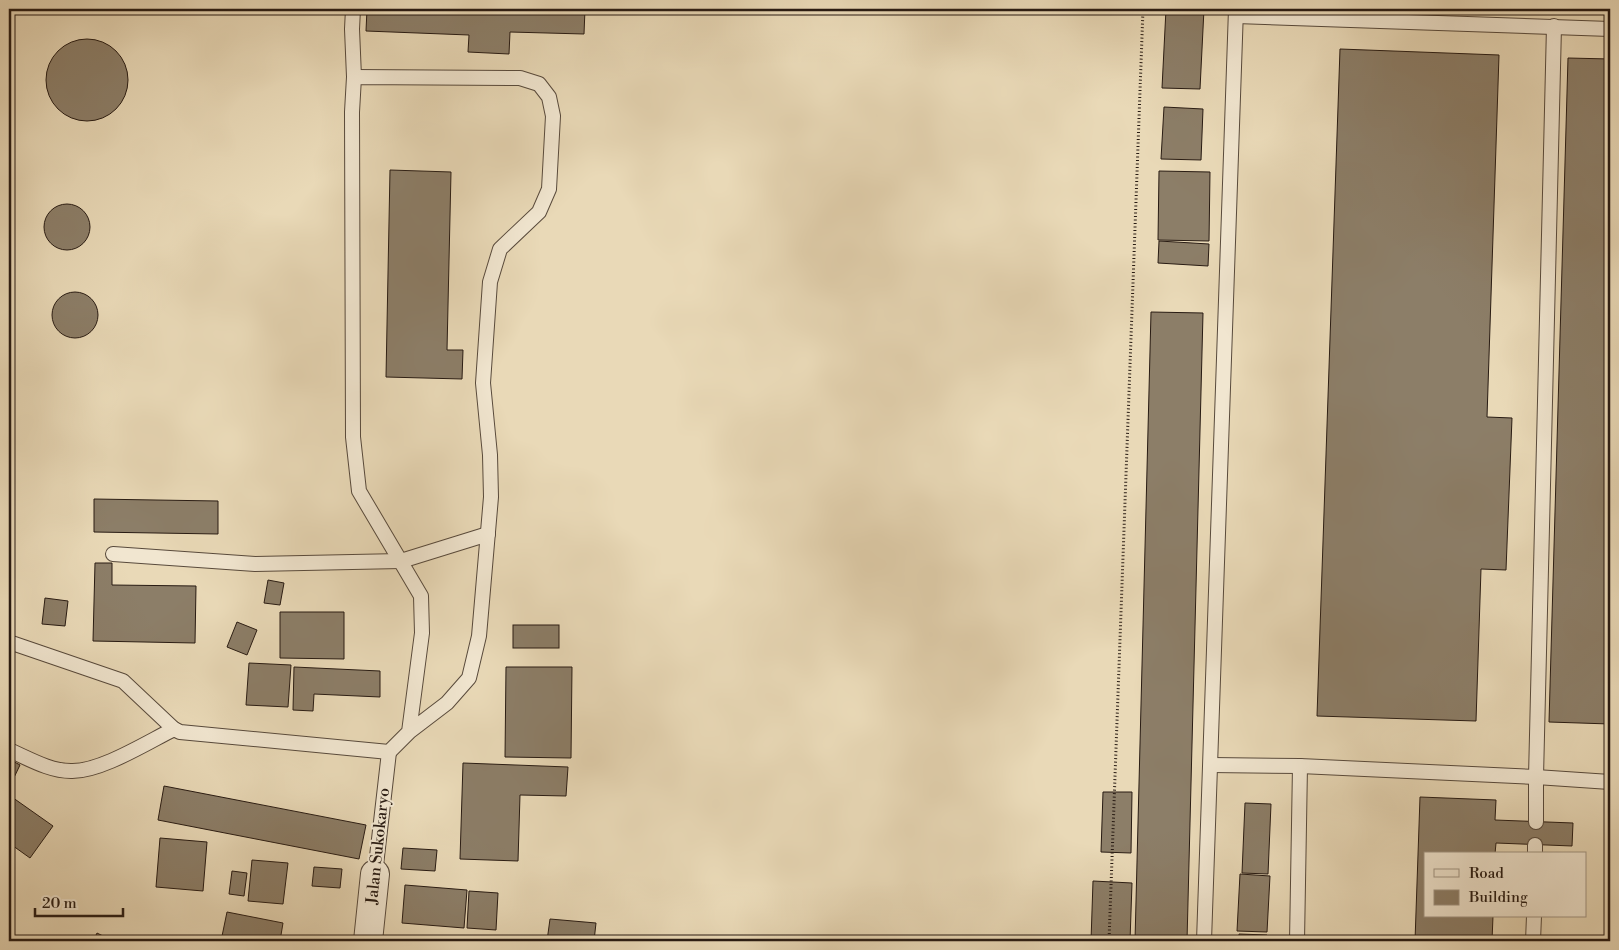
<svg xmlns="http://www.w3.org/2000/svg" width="1619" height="950" font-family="'Libre Bodoni',serif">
<rect width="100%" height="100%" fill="#e9d9b7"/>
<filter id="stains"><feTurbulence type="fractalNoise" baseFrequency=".004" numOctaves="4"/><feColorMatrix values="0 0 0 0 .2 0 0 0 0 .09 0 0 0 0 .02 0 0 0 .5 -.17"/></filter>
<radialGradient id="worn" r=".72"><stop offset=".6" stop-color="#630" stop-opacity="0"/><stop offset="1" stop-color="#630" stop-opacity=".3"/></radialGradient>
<g fill="#8c7e68" stroke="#281b13">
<polygon points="367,9 585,9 584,34 510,32 509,54 468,52 469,35 366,31"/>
<polygon points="1166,9 1204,9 1200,89 1162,88"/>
<circle cx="87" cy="80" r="41"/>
<polygon points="1340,49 1499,55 1487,417 1512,418 1506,570 1481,569 1476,721 1317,716"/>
<polygon points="1568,58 1610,59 1610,724 1549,722"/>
<polygon points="1164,107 1203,109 1201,160 1161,159"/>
<polygon points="390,170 451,172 447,350 463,350 462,379 386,377"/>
<polygon points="1159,171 1210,172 1209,241 1158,240"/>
<circle cx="67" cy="227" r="23"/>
<polygon points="1159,241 1209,244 1208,266 1158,263"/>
<circle cx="75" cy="315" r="23"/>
<polygon points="1151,312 1203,313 1187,941 1135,941"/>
<polygon points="94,499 218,501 218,534 94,532"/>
<polygon points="95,563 112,563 112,585 196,586 195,643 93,641"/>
<polygon points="268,580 284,583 280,605 264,603"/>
<polygon points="45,598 68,601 65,626 42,624"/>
<polygon points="280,612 344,612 344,659 280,658"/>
<polygon points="237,622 257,630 247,655 227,647"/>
<rect x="513" y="625" width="46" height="23"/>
<polygon points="249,663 291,665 288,707 246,705"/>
<polygon points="294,667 380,671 380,697 314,694 313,711 293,710"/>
<polygon points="506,667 572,667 571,758 505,757"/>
<polygon points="9,759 20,765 9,788"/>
<polygon points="463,763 568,767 566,796 520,795 518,861 460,859"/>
<polygon points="164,786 366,825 359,859 158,820"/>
<polygon points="1103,792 1132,792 1131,853 1101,852"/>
<polygon points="9,795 53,826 30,858 9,843"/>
<polygon points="1420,797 1496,800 1495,820 1573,823 1572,846 1496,843 1495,854 1425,854 1425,916 1493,916 1492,941 1415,941"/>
<polygon points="1245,803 1271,804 1268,874 1242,873"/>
<polygon points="160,838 207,842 203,891 156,887"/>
<polygon points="403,848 437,850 435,871 401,869"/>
<polygon points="252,860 288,863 283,904 248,901"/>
<polygon points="314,867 342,869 340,888 312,886"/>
<polygon points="232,871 247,873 244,896 229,894"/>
<polygon points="1240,874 1270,876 1267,932 1237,931"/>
<polygon points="1093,881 1132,883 1130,941 1091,941"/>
<polygon points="405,885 467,890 464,928 402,923"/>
<polygon points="469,891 498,893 496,930 467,928"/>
<polygon points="227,912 283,923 280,941 221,941"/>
<polygon points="550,919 596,923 594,941 547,941"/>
<polygon points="97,933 113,941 93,941"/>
<polygon points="1239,934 1267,935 1267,941 1239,941"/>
</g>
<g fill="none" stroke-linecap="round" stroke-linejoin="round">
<g stroke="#584a3c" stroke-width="16">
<g id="lane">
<polyline points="353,9 352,29 354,77"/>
<polyline points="1236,16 1610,29"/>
<polyline points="113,554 255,564 401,561 488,534"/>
<polyline points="9,642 123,681 174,729"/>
<path d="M9,750C28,758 49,771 71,771C100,772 146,743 174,729L180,732L389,752L409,732L422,633L421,596L359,491L353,437L352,112L354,77L520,78L539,84L549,97L553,116L549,189L539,212L500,249L490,282L483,383L490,455L491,497L479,636L469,678L447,703L409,732"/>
<polyline points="1211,765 1300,766 1536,777 1610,782"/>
<polyline points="1536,822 1536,777 1554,26"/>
<polyline points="1535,854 1535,845"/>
<polyline points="375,874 389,752"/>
<polyline points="1204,941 1236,9"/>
<polyline points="1297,941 1300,766"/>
<polyline points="1533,941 1534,916"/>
</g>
</g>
<g stroke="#584a3c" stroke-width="30">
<polyline id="street" points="368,941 375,874"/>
</g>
<polyline stroke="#281b13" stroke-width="3" stroke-dasharray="1 2.5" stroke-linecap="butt" points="1109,941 1143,9"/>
<use href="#lane" stroke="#f1e6d0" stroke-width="14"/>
<use href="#street" stroke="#f1e6d0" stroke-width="28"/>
</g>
<g text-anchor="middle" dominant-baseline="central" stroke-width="4" stroke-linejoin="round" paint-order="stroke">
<g font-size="16" fill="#281b13" stroke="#f1e6d0">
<text transform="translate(378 846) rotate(-84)">Jalan Sukokaryo</text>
</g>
</g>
<rect width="1619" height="950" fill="none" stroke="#e9d9b7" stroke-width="30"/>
<rect x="10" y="10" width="1599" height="930" fill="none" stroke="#281b13" stroke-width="2.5"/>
<rect x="15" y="15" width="1589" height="920" fill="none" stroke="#281b13"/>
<rect x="1424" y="852" width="162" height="65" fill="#f1e6d0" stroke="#a19584"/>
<rect x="1434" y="869" width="25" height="8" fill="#f1e6d0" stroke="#a19584"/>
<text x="1469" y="878" font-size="15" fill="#281b13">Road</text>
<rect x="1434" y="890" width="25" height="15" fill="#8c7e68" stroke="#a19584"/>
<text x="1469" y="902" font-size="15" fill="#281b13">Building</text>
<path d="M35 908v8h88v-8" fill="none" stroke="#281b13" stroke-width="2.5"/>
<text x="42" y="908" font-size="15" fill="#281b13" stroke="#f1e6d0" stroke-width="4" paint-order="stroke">20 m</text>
<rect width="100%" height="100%" filter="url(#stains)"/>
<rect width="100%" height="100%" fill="url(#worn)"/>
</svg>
